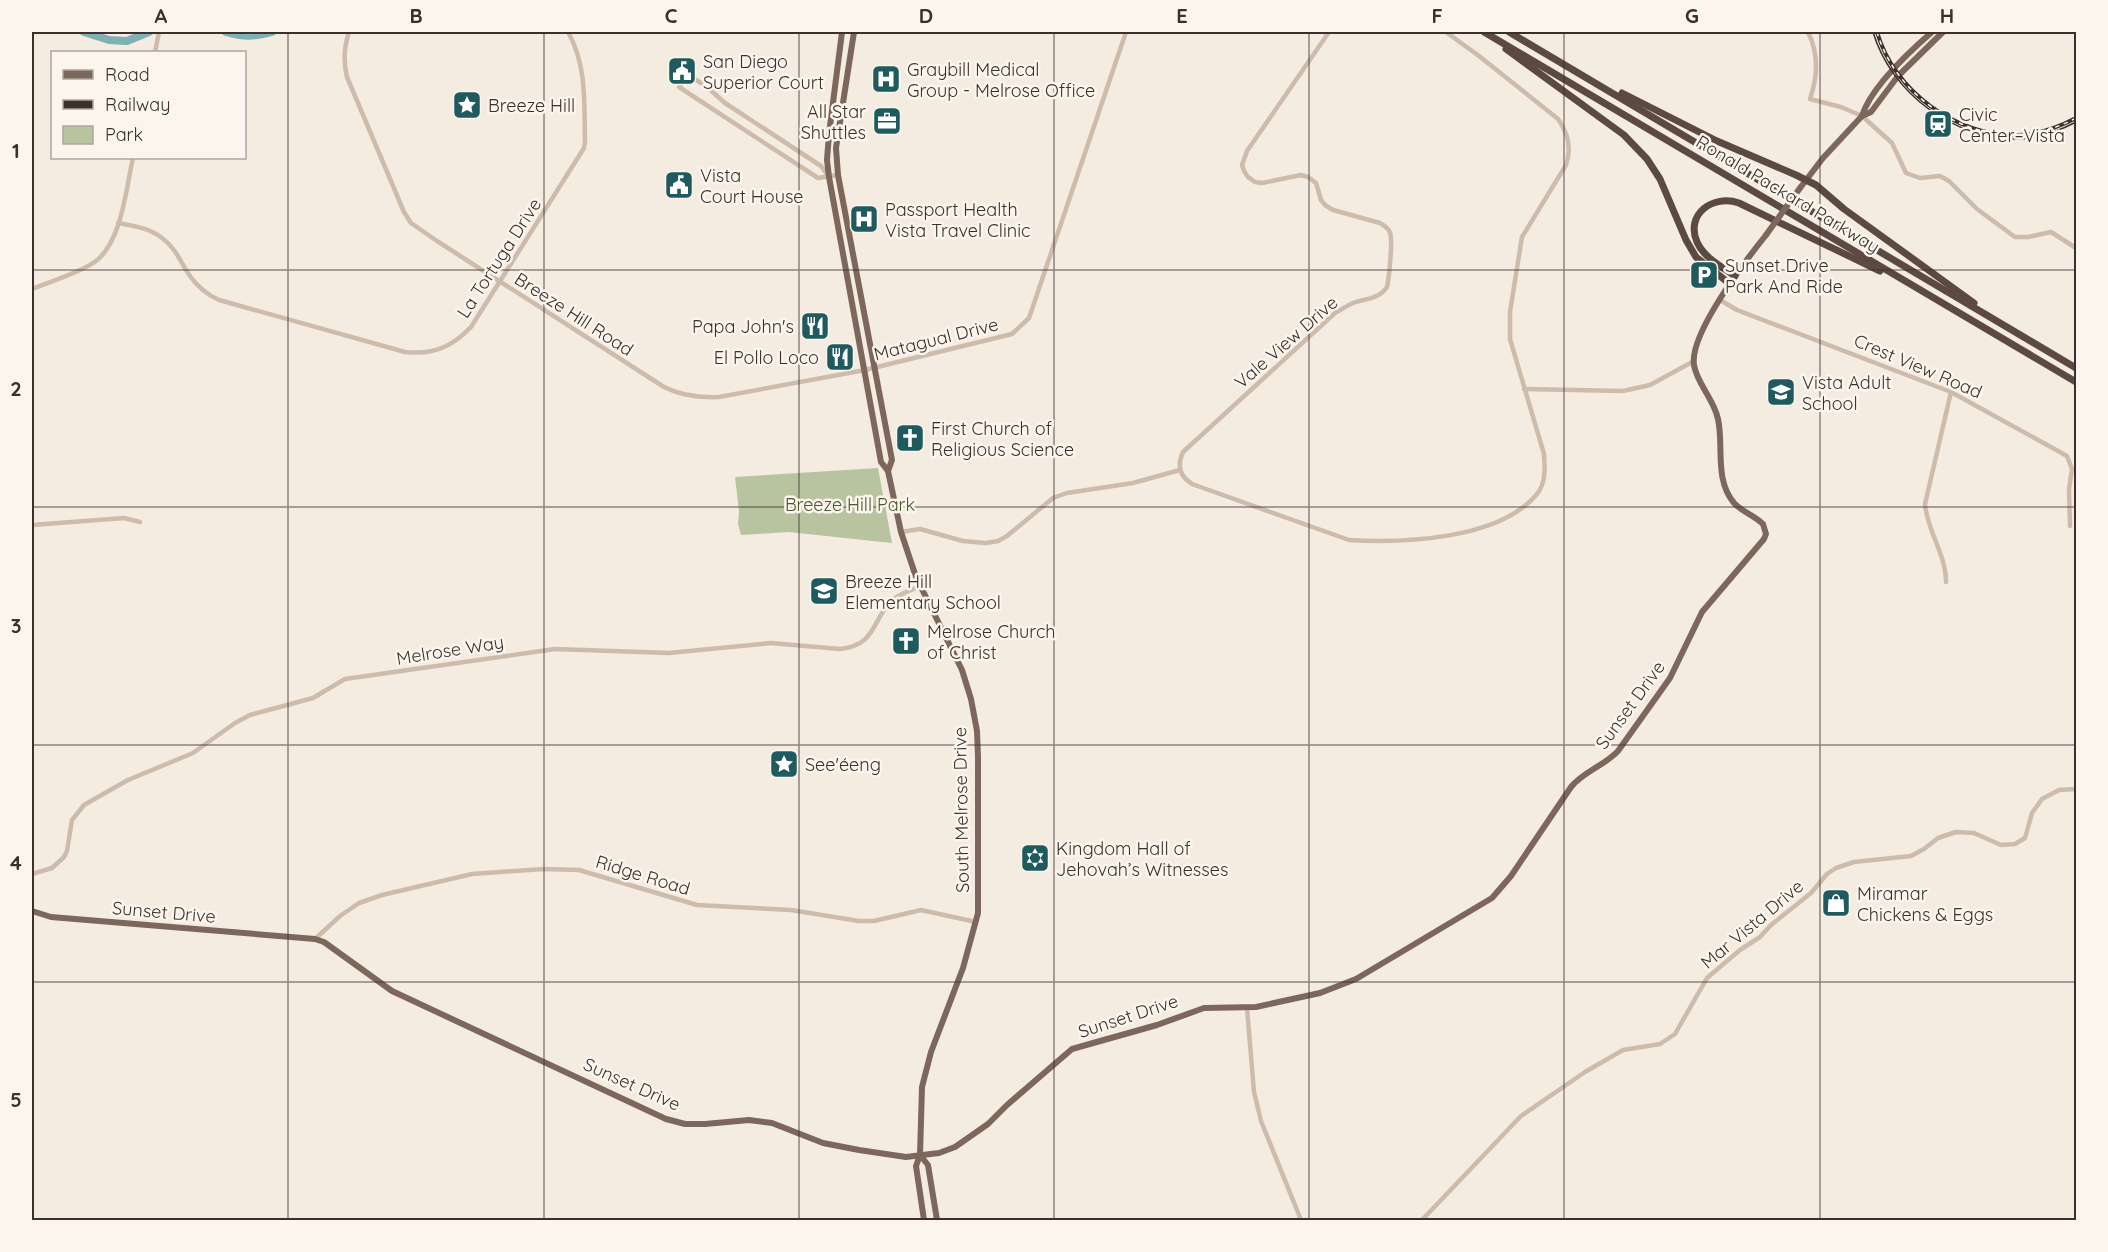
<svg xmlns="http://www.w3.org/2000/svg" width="2108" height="1252" font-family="Quicksand,sans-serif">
<rect width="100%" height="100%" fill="#f4ebe1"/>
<polygon fill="#b8c4a0" points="878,468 892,543 789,532 741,535 738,524 739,511 735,477"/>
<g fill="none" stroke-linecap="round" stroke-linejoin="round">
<g stroke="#7fb0b2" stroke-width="8">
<polyline points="84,32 109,40 127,41 149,32"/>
<path d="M226,32C243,37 255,37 272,32"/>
</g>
<g stroke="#cdbbac" stroke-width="4.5">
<path d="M349,32C344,47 343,61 347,77L404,212L411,223L437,241L664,387C682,396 699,398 719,397L865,370L1012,334L1029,318L1126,32"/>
<path d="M1329,32L1247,151L1242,165L1244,171L1248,177L1255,182L1262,183L1301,175L1308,177L1316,183L1321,200L1325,205L1333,210L1380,223C1384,226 1389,228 1390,233C1393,240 1389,278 1387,287C1378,300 1366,298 1353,303C1346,306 1341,310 1335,313L1183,452C1177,465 1179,476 1192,484L1349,540C1403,543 1499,540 1537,494C1546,483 1545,468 1544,454L1510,339V312L1522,237L1566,165C1572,148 1568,133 1558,119L1479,56L1446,32"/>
<path d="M1808,32C1819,54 1818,76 1810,99L1841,107L1862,116L1892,143L1906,173L1920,178L1940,176L1949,181L1977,209L2015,237H2028L2051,232L2076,248"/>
<polyline points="155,52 159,32"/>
<polyline points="829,177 821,166 725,103 706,86 688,75 679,87 818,178 838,175"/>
<path d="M118,223C134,226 149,228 162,238C176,248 181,263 190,276C197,286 208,295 219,300L405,352C433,355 452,347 471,327L584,148L585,142C584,103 587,65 568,32"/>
<path d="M32,289C49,282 82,272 96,261C122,241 126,188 133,158"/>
<polyline points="1720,300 1737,310 1951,392 2067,456 2072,469 2069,489 2070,526"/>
<polyline points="1524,389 1623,391 1650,385 1694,361"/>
<polyline points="32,525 124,518 140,522"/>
<polyline points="901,532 920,529 963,541 986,543 998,541 1007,536 1053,498 1067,493 1133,483 1180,470"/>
<path d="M1946,582C1946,554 1927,531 1925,504L1951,392"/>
<path d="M32,874L52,868L64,857L67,851L72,820L84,805L128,780L193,753L235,723L250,715L313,698L345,679L555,649L669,653L771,643L840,649C875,645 871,624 890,602C898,594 910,591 920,586"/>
<polyline points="315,939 340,916 359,903 382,895 472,874 543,869 579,870 697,905 791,910 859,921 874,921 921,910 976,922"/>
<polyline points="1247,1008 1254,1092 1261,1121 1301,1220"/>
<polyline points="1422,1220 1521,1116 1585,1072 1623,1050 1660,1044 1675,1034 1707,978 1740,950 1760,937 1771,925 1811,893 1827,874 1836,868 1854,862 1911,856 1924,849 1938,838 1956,832 1974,833 2001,845 2015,844 2025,838 2032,813 2042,799 2059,790 2076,789"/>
</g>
<g stroke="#7d675c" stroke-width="6">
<polyline points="842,32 829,134 827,160 829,177 881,462 888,471 901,532 916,577 962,670 971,699 977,731 978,757 978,913 963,968 931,1052 922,1087 920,1155 916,1166 924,1220"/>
<polyline points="854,32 836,148 838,175 892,460 888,471"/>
<path d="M1862,116C1871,87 1909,52 1932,32"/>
<polyline points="1800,188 1823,158 1862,116 1871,112 1898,76 1943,32"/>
<path d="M32,911L51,917L315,939L324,942L392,991L666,1119L685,1124H705L749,1120L772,1123L823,1143L859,1150L906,1157L939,1153L955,1147L988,1124L1007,1105L1072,1049L1157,1025L1204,1008L1256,1007L1320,993L1356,979L1492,898L1511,876L1571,787C1584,771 1604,766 1618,751L1670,678L1702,612L1764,539L1766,534L1763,524C1754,515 1742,512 1734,503C1714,479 1724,446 1718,419C1714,399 1697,384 1694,365C1689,334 1746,260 1766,235"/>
<polyline points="920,1155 928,1165 937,1220"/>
</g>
<g stroke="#5c4a42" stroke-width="7">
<polyline points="1484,32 2076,382"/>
<polyline points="1509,32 2076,368"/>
<polyline points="1506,49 1624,135 1647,159 1660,179 1686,240 1696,257 1730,284"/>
<polyline points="1622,93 1717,141 1796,175 1816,185 1844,209 1974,303"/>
<path d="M1735,276C1722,267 1704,258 1697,242C1685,214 1713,194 1739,203L1880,271"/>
</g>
<path stroke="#3b302b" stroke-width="1.5" d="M1873,32C1891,93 1954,140 2019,139C2039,138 2059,131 2076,122"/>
<g stroke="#3b302b" stroke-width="4">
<path id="rail" d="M1877,32C1894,91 1956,137 2019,135C2039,134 2059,127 2076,118"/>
</g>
<use href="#rail" stroke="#fbf5ee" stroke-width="1.5" stroke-dasharray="4.5" stroke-linecap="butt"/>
<polyline stroke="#7d675c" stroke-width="6" points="1766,235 1800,188"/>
</g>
<path fill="none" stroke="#3b302b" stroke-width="1.5" stroke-opacity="0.55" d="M288,32V1220M544,32V1220M799,32V1220M1054,32V1220M1309,32V1220M1564,32V1220M1820,32V1220M32,270H2076M32,507H2076M32,745H2076M32,982H2076"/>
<defs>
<g id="civic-square" transform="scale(1.5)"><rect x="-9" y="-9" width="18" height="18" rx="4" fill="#1f5a5e" stroke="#fbf5ee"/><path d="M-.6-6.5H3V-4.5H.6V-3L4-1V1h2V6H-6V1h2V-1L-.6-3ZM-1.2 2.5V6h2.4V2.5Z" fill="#fff"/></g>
<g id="hospital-square" transform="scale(1.5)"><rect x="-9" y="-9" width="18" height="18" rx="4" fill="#1f5a5e" stroke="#fbf5ee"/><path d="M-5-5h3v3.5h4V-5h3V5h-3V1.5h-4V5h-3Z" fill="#fff"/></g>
<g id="sight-square" transform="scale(1.5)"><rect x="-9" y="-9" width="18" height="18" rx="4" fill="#1f5a5e" stroke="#fbf5ee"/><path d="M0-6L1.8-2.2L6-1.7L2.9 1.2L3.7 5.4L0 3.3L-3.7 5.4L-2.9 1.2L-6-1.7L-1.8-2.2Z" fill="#fff"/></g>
<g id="office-square" transform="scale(1.5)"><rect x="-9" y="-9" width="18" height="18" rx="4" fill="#1f5a5e" stroke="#fbf5ee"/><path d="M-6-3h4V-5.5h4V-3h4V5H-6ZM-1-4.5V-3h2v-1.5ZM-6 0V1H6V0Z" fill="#fff"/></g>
<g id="station-square" transform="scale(1.5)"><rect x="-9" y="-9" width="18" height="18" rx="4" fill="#1f5a5e" stroke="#fbf5ee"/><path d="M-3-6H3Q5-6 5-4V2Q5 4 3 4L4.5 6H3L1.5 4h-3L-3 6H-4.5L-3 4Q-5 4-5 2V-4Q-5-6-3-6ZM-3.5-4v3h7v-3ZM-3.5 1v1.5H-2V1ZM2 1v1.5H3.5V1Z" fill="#fff"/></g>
<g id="parking-square" transform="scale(1.5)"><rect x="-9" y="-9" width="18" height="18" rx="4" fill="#1f5a5e" stroke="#fbf5ee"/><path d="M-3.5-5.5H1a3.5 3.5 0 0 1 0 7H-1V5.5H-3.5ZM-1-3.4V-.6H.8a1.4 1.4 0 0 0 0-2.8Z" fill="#fff"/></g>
<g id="restaurant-square" transform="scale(1.5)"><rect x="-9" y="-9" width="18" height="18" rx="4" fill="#1f5a5e" stroke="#fbf5ee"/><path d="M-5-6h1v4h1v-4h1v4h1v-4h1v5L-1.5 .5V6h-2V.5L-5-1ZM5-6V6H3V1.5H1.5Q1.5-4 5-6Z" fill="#fff"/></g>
<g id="school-square" transform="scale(1.5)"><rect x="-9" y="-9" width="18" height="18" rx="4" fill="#1f5a5e" stroke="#fbf5ee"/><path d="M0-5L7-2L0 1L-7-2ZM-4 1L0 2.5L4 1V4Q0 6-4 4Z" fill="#fff"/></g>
<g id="church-square" transform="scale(1.5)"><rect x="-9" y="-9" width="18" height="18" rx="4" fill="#1f5a5e" stroke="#fbf5ee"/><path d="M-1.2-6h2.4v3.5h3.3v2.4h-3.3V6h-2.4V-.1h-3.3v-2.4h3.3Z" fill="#fff"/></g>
<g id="synagogue-square" transform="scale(1.5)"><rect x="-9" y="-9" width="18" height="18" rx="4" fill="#1f5a5e" stroke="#fbf5ee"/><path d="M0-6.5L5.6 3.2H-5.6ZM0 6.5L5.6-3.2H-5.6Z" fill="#fff"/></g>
<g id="shop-square" transform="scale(1.5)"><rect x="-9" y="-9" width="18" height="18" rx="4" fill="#1f5a5e" stroke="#fbf5ee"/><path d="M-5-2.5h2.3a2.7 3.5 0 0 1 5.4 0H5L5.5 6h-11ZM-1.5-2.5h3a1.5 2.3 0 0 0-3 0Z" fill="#fff"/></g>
</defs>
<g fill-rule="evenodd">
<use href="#civic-square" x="682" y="71"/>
<use href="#hospital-square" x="886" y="79"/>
<use href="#sight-square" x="467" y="105"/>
<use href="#office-square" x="887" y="121"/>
<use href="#station-square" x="1938" y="124"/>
<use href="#civic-square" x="679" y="185"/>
<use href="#hospital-square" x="864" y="219"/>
<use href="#parking-square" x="1704" y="275"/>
<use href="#restaurant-square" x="815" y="326"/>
<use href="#restaurant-square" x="840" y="357"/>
<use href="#school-square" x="1781" y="392"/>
<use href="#church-square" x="910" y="438"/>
<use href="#school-square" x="824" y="591"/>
<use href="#church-square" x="906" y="641"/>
<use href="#sight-square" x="784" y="764"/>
<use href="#synagogue-square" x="1035" y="858"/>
<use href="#shop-square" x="1836" y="903"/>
</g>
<g text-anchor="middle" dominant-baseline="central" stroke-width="5" stroke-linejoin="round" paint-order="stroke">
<g font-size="18" fill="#3b302b" stroke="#fbf5ee" text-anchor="start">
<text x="703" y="61">San Diego<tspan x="703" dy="21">Superior Court</tspan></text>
<text x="907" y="69">Graybill Medical<tspan x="907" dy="21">Group - Melrose Office</tspan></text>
<text x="488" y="105">Breeze Hill</text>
<text x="866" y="111" text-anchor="end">All Star<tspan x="866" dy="21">Shuttles</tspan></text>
<text x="1959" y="114">Civic<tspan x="1959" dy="21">Center–Vista</tspan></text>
<text x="700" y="175">Vista<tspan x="700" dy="21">Court House</tspan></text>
<text x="885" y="209">Passport Health<tspan x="885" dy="21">Vista Travel Clinic</tspan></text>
<text x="1725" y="265">Sunset Drive<tspan x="1725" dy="21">Park And Ride</tspan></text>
<text x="794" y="326" text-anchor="end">Papa John's</text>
<text x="819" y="357" text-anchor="end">El Pollo Loco</text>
<text x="1802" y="382">Vista Adult<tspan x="1802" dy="21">School</tspan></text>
<text x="931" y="428">First Church of<tspan x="931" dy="21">Religious Science</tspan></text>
<text x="845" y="581">Breeze Hill<tspan x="845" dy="21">Elementary School</tspan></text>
<text x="927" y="631">Melrose Church<tspan x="927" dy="21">of Christ</tspan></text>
<text x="805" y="764">See'éeng</text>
<text x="1056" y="848">Kingdom Hall of<tspan x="1056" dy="21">Jehovah’s Witnesses</tspan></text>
<text x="1857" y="893">Miramar<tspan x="1857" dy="21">Chickens &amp; Eggs</tspan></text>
</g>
<g font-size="18" fill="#3b302b" stroke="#fbf5ee">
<text transform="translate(1788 194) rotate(31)">Ronald Packard Parkway</text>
<text transform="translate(499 258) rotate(-57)">La Tortuga Drive</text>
<text transform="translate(574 314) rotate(33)">Breeze Hill Road</text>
<text transform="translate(936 339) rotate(-14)">Matagual Drive</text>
<text transform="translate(1286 342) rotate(-41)">Vale View Drive</text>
<text transform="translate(1918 366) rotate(23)">Crest View Road</text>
<text transform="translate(450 650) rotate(-9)">Melrose Way</text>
<text transform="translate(1630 705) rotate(-54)">Sunset Drive</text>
<text transform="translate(961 810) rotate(-91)">South Melrose Drive</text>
<text transform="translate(643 875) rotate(17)">Ridge Road</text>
<text transform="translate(164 912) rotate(5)">Sunset Drive</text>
<text transform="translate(1752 924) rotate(-40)">Mar Vista Drive</text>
<text transform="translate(1128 1016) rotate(-18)">Sunset Drive</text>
<text transform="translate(632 1084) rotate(24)">Sunset Drive</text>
</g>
<g font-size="18" fill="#4a5a2e" stroke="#fbf5ee">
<text x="850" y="504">Breeze Hill Park</text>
</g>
</g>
<rect width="2108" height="1252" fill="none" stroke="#fbf5ee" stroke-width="66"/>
<rect x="51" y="51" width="195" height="108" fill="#fbf5ee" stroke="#aea6a0" stroke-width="1.5"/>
<rect x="63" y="70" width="30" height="9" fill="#7d675c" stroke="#aea6a0" stroke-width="1.5"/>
<text x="105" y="81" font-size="18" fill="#3b302b">Road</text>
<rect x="63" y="100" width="30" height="9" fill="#3b302b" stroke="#aea6a0" stroke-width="1.5"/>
<text x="105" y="111" font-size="18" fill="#3b302b">Railway</text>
<rect x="63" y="126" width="30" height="18" fill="#b8c4a0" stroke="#aea6a0" stroke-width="1.5"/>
<text x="105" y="141" font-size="18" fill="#3b302b">Park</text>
<rect x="33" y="33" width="2042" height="1186" fill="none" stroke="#3b302b" stroke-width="2"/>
<g font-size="20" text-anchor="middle" font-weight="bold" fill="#3b302b">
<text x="161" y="23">A</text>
<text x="416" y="23">B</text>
<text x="671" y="23">C</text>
<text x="926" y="23">D</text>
<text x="1182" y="23">E</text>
<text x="1437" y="23">F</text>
<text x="1692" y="23">G</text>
<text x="1947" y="23">H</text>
<text x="16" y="158">1</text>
<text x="16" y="396">2</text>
<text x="16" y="633">3</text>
<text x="16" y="870">4</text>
<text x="16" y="1107">5</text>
</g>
</svg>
